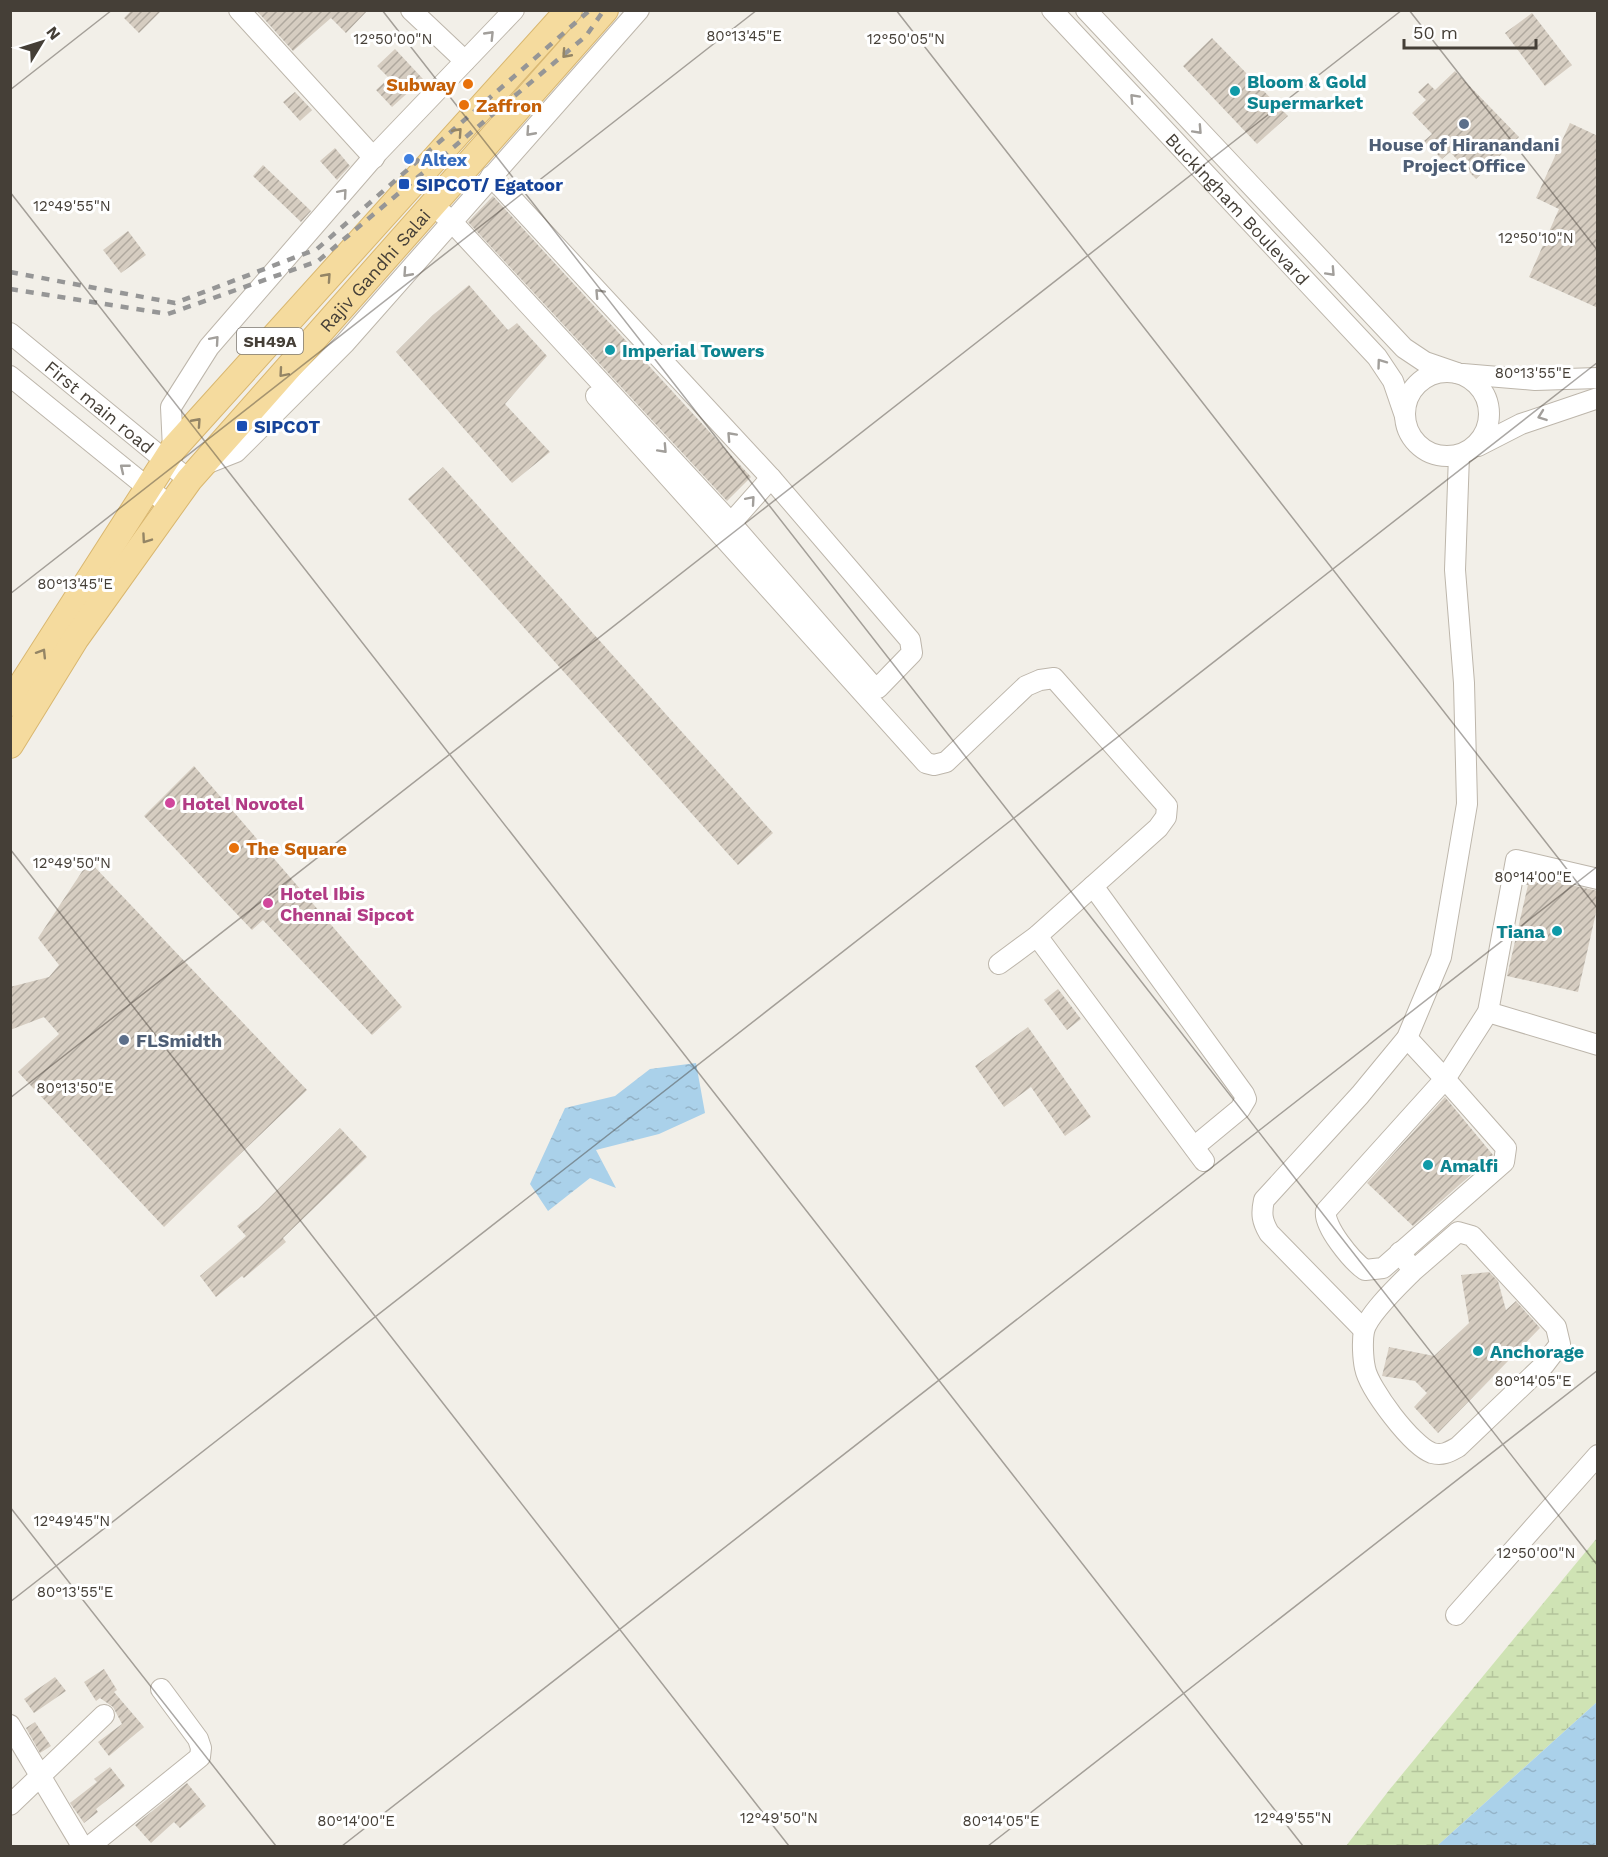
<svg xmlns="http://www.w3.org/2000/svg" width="1608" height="1857" font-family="'Work Sans',sans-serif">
<defs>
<pattern id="wetland-marsh" width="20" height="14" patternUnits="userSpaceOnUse" patternTransform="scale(1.5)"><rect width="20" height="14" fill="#cfe3b4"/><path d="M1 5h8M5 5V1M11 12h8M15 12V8" fill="none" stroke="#b3c49b"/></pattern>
<pattern id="water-ripples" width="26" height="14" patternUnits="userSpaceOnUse" patternTransform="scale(1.5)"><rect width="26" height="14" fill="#aad1ea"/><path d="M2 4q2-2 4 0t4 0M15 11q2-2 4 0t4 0" fill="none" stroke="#94b4c9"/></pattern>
<pattern id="building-hatch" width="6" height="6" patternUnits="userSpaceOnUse" patternTransform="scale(1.5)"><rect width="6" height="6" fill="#d6cdc1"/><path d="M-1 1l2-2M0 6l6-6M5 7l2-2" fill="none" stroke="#afa89e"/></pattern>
</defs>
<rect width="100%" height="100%" fill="#f2efe8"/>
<polygon fill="url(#wetland-marsh)" points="1597,1538 1597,1702 1437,1846 1346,1846 1390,1789"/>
<g fill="url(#water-ripples)">
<polygon points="696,1063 705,1113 659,1134 596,1150 616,1188 590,1178 548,1211 530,1184 565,1108 615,1096 650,1069"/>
<polygon points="1597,1702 1597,1846 1437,1846"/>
</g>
<g fill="url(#building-hatch)">
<polygon points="132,10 162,10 139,33 124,18"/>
<polygon points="256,10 368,10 346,33 331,18 293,51"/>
<polygon points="1532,13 1572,65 1545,86 1505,33"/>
<polygon points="1212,38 1288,116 1257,144 1183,66"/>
<polygon points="395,49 423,79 392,107 376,90 389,78 377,66"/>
<polygon points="1455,71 1519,137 1476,179 1450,152 1442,159 1424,141 1432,134 1412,113 1426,100 1418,92 1428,83 1435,90"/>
<polygon points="295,92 312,110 300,121 283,102"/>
<polygon points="1570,123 1598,136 1598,308 1529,277 1559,209 1536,198"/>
<polygon points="335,148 350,166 337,180 320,161"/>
<polygon points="263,165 311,211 301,222 253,176"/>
<polygon points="493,196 751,477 727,501 468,222"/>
<polygon points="128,231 146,255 121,273 103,250"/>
<polygon points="469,285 508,330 517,323 547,356 505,404 550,452 512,483 396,352 433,315"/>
<polygon points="443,467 773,833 738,865 408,499"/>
<polygon points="194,766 402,1007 372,1035 263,920 252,930 144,816"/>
<polygon points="89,861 307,1090 164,1227 18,1072 59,1034 44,1017 10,1030 10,987 49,977 59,965 38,938"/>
<polygon points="1526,875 1598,891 1598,904 1578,992 1507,976 1528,885 1524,884"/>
<polygon points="1058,989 1081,1019 1067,1030 1044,1000"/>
<polygon points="1028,1027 1091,1117 1065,1136 1031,1087 1004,1107 975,1066"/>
<polygon points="1445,1097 1493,1155 1413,1226 1367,1183"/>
<polygon points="340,1128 367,1157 283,1238 286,1242 244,1278 242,1276 216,1297 200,1276 246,1236 237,1226 258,1209"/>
<polygon points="1489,1272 1498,1281 1506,1310 1516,1301 1540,1328 1438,1433 1414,1407 1427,1393 1415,1381 1382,1376 1389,1347 1434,1356 1469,1323 1461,1275"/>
<polygon points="104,1669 117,1690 114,1692 144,1727 109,1756 98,1742 122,1724 113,1707 100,1698 96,1701 84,1682"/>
<polygon points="55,1677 66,1691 34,1713 24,1699"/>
<polygon points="35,1722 51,1746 40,1753 26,1728"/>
<polygon points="110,1767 125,1786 96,1809 98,1812 84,1823 70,1803 97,1782 94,1779"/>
<polygon points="187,1783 206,1806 180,1828 174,1822 151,1843 135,1825"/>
</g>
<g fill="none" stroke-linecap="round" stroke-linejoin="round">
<g stroke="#bdb6ab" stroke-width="22">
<g id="minor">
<polyline points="239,10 374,158"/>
<polyline points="411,10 465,61"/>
<path id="s1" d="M1052,10L1377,357L1393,381L1405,416"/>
<polyline points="1086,10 1404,348 1425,362 1457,373"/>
<polyline points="432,204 452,222 731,523 871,684 878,688 912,653 910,640 771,478 491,176"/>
<path id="s2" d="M10,333L189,480"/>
<circle cx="1447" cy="414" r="42"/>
<polyline points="1463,374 1535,380 1598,378"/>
<polyline points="10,376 169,505"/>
<polyline points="596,396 926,763 934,765 946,762 1026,686 1040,680 1054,678 1167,806 1166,817 1158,828 1037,936 999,964"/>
<polyline points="1478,446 1521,424 1598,398"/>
<polyline points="173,449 171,407 209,347 378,152 514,10"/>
<polyline points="203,465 236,452 345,343 639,10"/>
<polyline points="731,523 771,478"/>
<polyline points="1093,886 1244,1094 1246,1099 1240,1109 1194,1147"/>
<polyline points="1037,936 1204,1161"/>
<polyline points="1488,1012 1598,1045"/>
<polyline points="1407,1038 1445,1079 1488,1012 1516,860 1598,879"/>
<path d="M1445,1079L1506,1148L1504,1162L1383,1268L1365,1270C1352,1261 1323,1226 1326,1211Z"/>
<path d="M1400,1252L1413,1271L1458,1232L1472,1236L1556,1327L1560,1344L1544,1365L1458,1447C1449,1452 1443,1456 1432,1453C1412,1446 1369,1389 1365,1368C1363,1359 1362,1341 1364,1331C1368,1314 1400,1284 1413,1271"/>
<path d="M1364,1330L1269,1233C1262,1221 1261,1214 1264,1200L1360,1095L1407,1038L1441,957L1467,804L1464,683L1455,570L1459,455"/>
<polyline points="1456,1615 1598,1455"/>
<polyline points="10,1725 82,1846"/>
<polyline points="10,1805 104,1715"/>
<polyline points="90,1846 200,1757 201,1748 198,1739 161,1689"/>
</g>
</g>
<g stroke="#d9b770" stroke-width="28">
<g id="major">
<polyline points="10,703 173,449 569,10"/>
<path id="s3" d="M10,745L76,638L189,480L605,10"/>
</g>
</g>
<use href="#minor" stroke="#fff" stroke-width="20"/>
<use href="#major" stroke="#f5db9e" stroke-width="26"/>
<g stroke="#969696" stroke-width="4.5" stroke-dasharray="8 8" stroke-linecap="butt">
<polyline points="10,272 175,303 317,249 590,10"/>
<polyline points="10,289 168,314 318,261 586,36 604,10"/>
</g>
</g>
<defs><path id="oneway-chevron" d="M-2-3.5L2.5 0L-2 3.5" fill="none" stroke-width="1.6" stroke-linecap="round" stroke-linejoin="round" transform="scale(1.5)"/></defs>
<g stroke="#a29f9b">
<use href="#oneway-chevron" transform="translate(490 35) rotate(-46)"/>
<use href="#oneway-chevron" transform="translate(1134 98) rotate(-133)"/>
<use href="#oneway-chevron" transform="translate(1198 130) rotate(47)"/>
<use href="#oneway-chevron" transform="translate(530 132) rotate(132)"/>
<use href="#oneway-chevron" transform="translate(343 193) rotate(-49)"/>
<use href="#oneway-chevron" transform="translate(1331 272) rotate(47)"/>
<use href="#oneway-chevron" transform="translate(407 273) rotate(132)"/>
<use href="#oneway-chevron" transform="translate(599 293) rotate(-133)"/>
<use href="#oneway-chevron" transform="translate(215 340) rotate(-49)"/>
<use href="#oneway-chevron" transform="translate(1381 363) rotate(-126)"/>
<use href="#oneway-chevron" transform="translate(1542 416) rotate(160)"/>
<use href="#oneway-chevron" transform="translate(731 436) rotate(-133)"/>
<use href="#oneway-chevron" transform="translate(663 449) rotate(47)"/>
<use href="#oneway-chevron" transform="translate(124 468) rotate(-141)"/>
<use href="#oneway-chevron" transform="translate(751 500) rotate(-49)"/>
</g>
<g stroke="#948565">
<use href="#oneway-chevron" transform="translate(566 54) rotate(132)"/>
<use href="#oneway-chevron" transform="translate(458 132) rotate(-48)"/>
<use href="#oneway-chevron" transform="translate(327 277) rotate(-48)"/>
<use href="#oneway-chevron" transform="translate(283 373) rotate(131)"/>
<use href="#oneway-chevron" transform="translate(197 422) rotate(-48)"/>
<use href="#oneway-chevron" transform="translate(146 539) rotate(125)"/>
<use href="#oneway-chevron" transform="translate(42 653) rotate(-58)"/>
</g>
<path fill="none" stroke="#453f37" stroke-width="1.5" stroke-opacity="0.45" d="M382,10L1598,1566M896,10L1598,909M1409,10L1598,251M10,90L112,10M10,192L1303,1846M10,594L757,10M10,849L789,1846M10,1098L1402,10M10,1507L276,1846M10,1602L1598,362M342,1846L1598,866M988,1846L1598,1370"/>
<g fill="#e8710a" stroke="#fff" stroke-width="2">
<circle cx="468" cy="84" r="6"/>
<circle cx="464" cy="105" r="6"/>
<circle cx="234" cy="848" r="6"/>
</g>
<g fill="#0f9aa8" stroke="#fff" stroke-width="2">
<circle cx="1235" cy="91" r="6"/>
<circle cx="610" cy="350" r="6"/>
<circle cx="1557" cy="931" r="6"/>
<circle cx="1428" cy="1165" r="6"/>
<circle cx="1478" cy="1351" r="6"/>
</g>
<g fill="#5c6f8a" stroke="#fff" stroke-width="2">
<circle cx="1464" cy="124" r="6"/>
<circle cx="124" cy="1040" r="6"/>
</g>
<circle fill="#3f7fe0" stroke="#fff" stroke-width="2" cx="409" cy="159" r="6"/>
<g fill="#1a4fb4" stroke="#fff" stroke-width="2">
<rect x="398" y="178" width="12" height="12" rx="3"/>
<rect x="236" y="420" width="12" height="12" rx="3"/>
</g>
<g fill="#d1479c" stroke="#fff" stroke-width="2">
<circle cx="170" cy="803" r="6"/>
<circle cx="268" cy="903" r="6"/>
</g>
<g text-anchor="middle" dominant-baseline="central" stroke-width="6" stroke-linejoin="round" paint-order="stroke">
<rect fill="#fff" stroke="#7d7973" stroke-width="1.5" x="237" y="328" width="66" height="26" rx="4.5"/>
<g font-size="16" font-weight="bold" fill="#453f37">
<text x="270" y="341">SH49A</text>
</g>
<g font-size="18" font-weight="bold" fill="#0d838f" stroke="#fff" text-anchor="start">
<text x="1247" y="81">Bloom &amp; Gold<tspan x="1247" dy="21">Supermarket</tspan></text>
<text x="622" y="350">Imperial Towers</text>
<text x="1545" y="931" text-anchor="end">Tiana</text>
<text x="1440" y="1165">Amalfi</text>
<text x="1490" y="1351">Anchorage</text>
</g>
<g font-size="18" font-weight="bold" fill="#c56008" stroke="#fff" text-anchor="start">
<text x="456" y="84" text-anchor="end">Subway</text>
<text x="476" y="105">Zaffron</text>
<text x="246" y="848">The Square</text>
</g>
<g font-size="18" font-weight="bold" fill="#4e5e75" stroke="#fff">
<text x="1464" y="144">House of Hiranandani<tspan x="1464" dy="21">Project Office</tspan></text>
<text x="136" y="1040" text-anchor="start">FLSmidth</text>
</g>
<g font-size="18" font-weight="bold" fill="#366cbe" stroke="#fff" text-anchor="start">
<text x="421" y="159">Altex</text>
</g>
<g font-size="18" font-weight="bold" fill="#164399" stroke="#fff" text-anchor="start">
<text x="416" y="184">SIPCOT/ Egatoor</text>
<text x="254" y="426">SIPCOT</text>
</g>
<g font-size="18" fill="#453f37" stroke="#fff">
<text stroke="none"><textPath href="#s1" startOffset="272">Buckingham Boulevard</textPath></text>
<text stroke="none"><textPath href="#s3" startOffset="600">Rajiv Gandhi Salai</textPath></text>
<text stroke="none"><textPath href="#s2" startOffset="116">First main road</textPath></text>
</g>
<g font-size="18" font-weight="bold" fill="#b23c85" stroke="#fff" text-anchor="start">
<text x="182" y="803">Hotel Novotel</text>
<text x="280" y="893">Hotel Ibis<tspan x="280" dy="21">Chennai Sipcot</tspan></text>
</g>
</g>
<g font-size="15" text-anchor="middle" fill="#453f37" stroke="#fff" stroke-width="6" stroke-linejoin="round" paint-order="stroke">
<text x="744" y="41">80°13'45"E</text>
<text x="393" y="44">12°50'00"N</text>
<text x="906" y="44">12°50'05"N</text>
<text x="72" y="211">12°49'55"N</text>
<text x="1536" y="243">12°50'10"N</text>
<text x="1533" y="378">80°13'55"E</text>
<text x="75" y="589">80°13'45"E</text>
<text x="72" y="868">12°49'50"N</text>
<text x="1533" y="882">80°14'00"E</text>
<text x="75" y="1093">80°13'50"E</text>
<text x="1533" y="1386">80°14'05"E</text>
<text x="72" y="1526">12°49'45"N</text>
<text x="1536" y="1558">12°50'00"N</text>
<text x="75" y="1597">80°13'55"E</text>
<text x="779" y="1823">12°49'50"N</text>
<text x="1293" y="1823">12°49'55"N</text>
<text x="356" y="1826">80°14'00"E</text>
<text x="1001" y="1826">80°14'05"E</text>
</g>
<rect width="1608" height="1857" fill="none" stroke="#453f37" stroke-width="24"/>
<g transform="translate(42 42) rotate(52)" stroke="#ffffff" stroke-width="4.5" paint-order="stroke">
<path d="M0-4.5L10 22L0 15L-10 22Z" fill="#453f37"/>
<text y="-9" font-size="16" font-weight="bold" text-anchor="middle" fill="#453f37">N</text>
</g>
<path d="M1404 39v9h132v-9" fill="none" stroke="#453f37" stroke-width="3"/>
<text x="1413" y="39" font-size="18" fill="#453f37" stroke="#ffffff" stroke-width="4.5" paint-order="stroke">50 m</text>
</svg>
